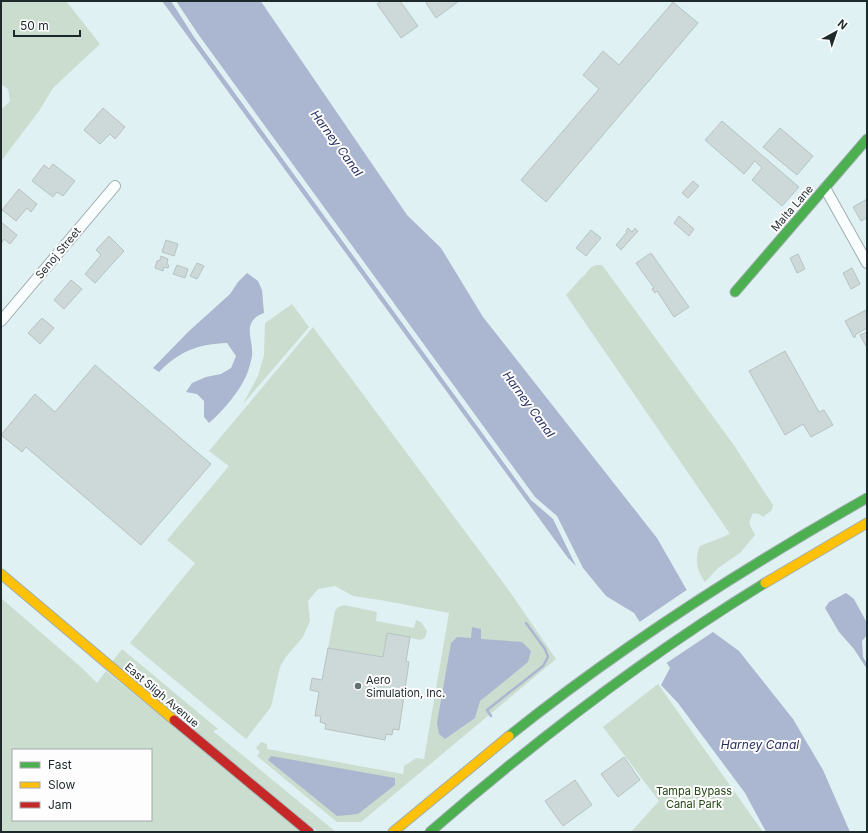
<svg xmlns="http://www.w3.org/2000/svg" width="868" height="833" font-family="Inter,sans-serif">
<rect width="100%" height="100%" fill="#e0f1f3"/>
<g fill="#caddcf" fill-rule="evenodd">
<polygon points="1,1 66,1 100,44 53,88 39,111 1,161 1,110 10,101 8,89 1,84"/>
<path d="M596,265H602L733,444L773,505L772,510L763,517L759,514L753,513L749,523L755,535L740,553L718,568L705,582C697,571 694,559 700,546L730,534L566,295L583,276H584L590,268Z"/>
<polygon points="292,304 309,327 243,404 258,376 264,355 265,323"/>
<polygon points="313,327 510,592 556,659 361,822 337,822 257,756 260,752 256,748 261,742 267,744 267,749 403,774 404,766 416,758 424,759 449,613 380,600 353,596 335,586 318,589 308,601 310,621 303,637 285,658 280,667 271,707 246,739 130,643 195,563 167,540 229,466 209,451"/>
<path d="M1,598L82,668L97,683L106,671L301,832H1ZM13,750H151V820H13Z"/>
<polygon points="344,605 377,612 376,621 414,628 416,620 421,622 427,631 425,638 420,640 387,633 383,657 328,648 335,611 338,607"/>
<polygon points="122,649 218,729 213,731 336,832 318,832 112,662"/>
<polygon points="658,684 763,832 631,832 659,801 603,727"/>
</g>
<g fill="#abb6d1">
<polygon points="162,1 171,1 194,37 531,500 553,519 576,566 568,558"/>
<polygon points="176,1 260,1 262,3 407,215 441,248 483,317 657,538 697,608 713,632 739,651 793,719 823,770 850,832 766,832 745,793 678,703 661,685 670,668 634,613 606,596 583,568 557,516 535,497 198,34"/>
<path d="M247,273L258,281L262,290L264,313C240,322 254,339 252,356C251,361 249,369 247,374C240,391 223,411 209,423L204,417V401L197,394L186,392L192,383L206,377L221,374L231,368L236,356L227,343C198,344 180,351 159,372L153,368L188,332L230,294L238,282Z"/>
<polygon points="846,593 854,599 867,623 867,635 862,641 863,657 867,664 867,669 854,649 839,632 825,608 829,602"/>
<polygon points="472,627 481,629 481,639 522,642 531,651 528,662 480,701 475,718 445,739 439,734 437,723 451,643 457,637 471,638"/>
<polygon points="271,756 395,778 395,785 358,814 337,816 268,760"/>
</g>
<polygon fill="#e0f1f3" points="688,589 698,607 714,612 719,624 716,630 665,664 638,623"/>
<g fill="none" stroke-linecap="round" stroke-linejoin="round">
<polyline stroke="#abb6d1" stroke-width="2.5" points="491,716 487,710 543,666 548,657 545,649 526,623"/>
</g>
<g fill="#ccd9d8" stroke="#b6c3c2">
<polygon points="382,1 400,1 418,26 401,38 377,4"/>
<polygon points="428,1 459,1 436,18 426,3"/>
<polygon points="673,2 698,23 546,202 521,180 599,89 583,75 603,51 619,65"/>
<polygon points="103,108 125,127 115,139 110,134 100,144 84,130"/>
<polygon points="722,121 799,187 782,206 752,180 762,168 755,161 744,174 705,140"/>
<polygon points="780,128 813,156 797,175 763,147"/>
<polygon points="53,164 75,181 63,196 57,192 53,197 32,181 44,165 49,169"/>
<polygon points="693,181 699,186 688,198 682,193"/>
<polygon points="19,189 37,204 31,212 27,208 16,221 2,210"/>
<polygon points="867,199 867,218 861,221 853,207"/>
<polygon points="679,216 694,229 689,236 674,223"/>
<polygon points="1,222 17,235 10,244 4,239 1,244"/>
<polygon points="628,228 632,232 635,228 638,231 621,250 616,245 627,232 626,231"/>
<polygon points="591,230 601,238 586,256 576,248"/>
<polygon points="109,236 124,251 95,283 85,274 101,255 96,250"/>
<polygon points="166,240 178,244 174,256 162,252"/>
<polygon points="651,253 689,307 674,317 657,291 655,293 652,289 654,288 636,263"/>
<polygon points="798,254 805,269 797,273 790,258"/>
<polygon points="161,256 168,259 167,263 169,266 168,268 164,267 163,271 155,268 157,261 160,260"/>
<polygon points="197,263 204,266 197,279 190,276"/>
<polygon points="177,265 188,269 185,278 173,274"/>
<polygon points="852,268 860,284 851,289 843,273"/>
<polygon points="71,280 82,289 64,309 54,300"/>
<polygon points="866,310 867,328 855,335 856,336 854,338 845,321"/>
<polygon points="42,318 54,328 40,344 28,333"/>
<polygon points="867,332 867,348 860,335"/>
<polygon points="785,351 819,412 824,410 833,425 811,437 803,424 785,435 749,371"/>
<polygon points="95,365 211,464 141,545 26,447 22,452 1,435 35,394 55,412"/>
<polygon points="387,633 410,637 406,661 409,662 399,730 393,729 392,735 386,734 385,740 325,729 326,724 320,722 321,716 315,716 319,692 310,690 312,678 322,680 328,648 383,657"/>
<polygon points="624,757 640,780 618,797 601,774"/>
<polygon points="575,780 592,805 563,826 545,801"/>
</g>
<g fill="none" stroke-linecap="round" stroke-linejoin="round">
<g stroke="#a0adaf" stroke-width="12">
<g id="street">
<polyline points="825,188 867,263"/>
<polyline points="1,321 115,186"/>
</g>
</g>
<g stroke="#a0adaf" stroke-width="11">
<g id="fast">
<polyline points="735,292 867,139"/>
<path d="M509,736C621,646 742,569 867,498"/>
<path d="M430,832C536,740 646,656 765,583"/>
</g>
</g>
<g stroke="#a0adaf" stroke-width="11">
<g id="slow">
<polyline points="1,574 174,720"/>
<polyline points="765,583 867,523"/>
<polyline points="393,832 509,736"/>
</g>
</g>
<g stroke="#a0adaf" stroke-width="11">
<polyline id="jam" points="174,720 309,832"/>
</g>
<use href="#street" stroke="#fafdfd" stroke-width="10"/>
<use href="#fast" stroke="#4caf50" stroke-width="9"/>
<use href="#slow" stroke="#ffc107" stroke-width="9"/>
<use href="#jam" stroke="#c62828" stroke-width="9"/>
</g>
<circle fill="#626f71" stroke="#fdfdfd" stroke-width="1.5" cx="358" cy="686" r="4"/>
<g text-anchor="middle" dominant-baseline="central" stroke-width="4" stroke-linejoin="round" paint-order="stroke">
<g font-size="11" fill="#1e292b" stroke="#fdfdfd">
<text transform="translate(792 208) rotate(-49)">Malta Lane</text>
<text transform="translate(58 253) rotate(-50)">Senoj Street</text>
<text transform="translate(162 695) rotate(40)">East Sligh Avenue</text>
</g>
<g font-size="11" fill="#1e292b" stroke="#fdfdfd" text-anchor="start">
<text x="366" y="680">Aero<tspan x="366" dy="13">Simulation, Inc.</tspan></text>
</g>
<g font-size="11" fill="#224615" stroke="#fdfdfd">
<text x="694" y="791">Tampa Bypass<tspan x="694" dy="13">Canal Park</tspan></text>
</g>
<g font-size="12" font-style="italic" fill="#262e5f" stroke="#fdfdfd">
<text transform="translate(337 143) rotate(54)">Harney Canal</text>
<text transform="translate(529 404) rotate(54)">Harney Canal</text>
<text x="760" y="744">Harney Canal</text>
</g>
</g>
<rect width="868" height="833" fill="none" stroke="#1e292b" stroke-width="4"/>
<rect x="12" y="749" width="140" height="72" fill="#fdfdfd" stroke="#a4a8a9"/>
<rect x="20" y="762" width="20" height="6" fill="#4caf50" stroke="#a4a8a9"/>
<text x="48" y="769" font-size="12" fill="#1e292b">Fast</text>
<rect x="20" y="782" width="20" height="6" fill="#ffc107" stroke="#a4a8a9"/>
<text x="48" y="789" font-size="12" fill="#1e292b">Slow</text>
<rect x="20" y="802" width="20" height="6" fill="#c62828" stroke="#a4a8a9"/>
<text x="48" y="809" font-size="12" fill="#1e292b">Jam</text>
<g transform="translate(836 32) rotate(40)" stroke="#fdfdfd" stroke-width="3" paint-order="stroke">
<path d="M0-3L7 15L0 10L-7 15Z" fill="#1e292b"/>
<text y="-6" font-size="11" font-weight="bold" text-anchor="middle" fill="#1e292b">N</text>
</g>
<path d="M14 30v6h66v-6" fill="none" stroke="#1e292b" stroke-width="2"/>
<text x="20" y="30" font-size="12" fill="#1e292b" stroke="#fdfdfd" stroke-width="3" paint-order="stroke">50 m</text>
</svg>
